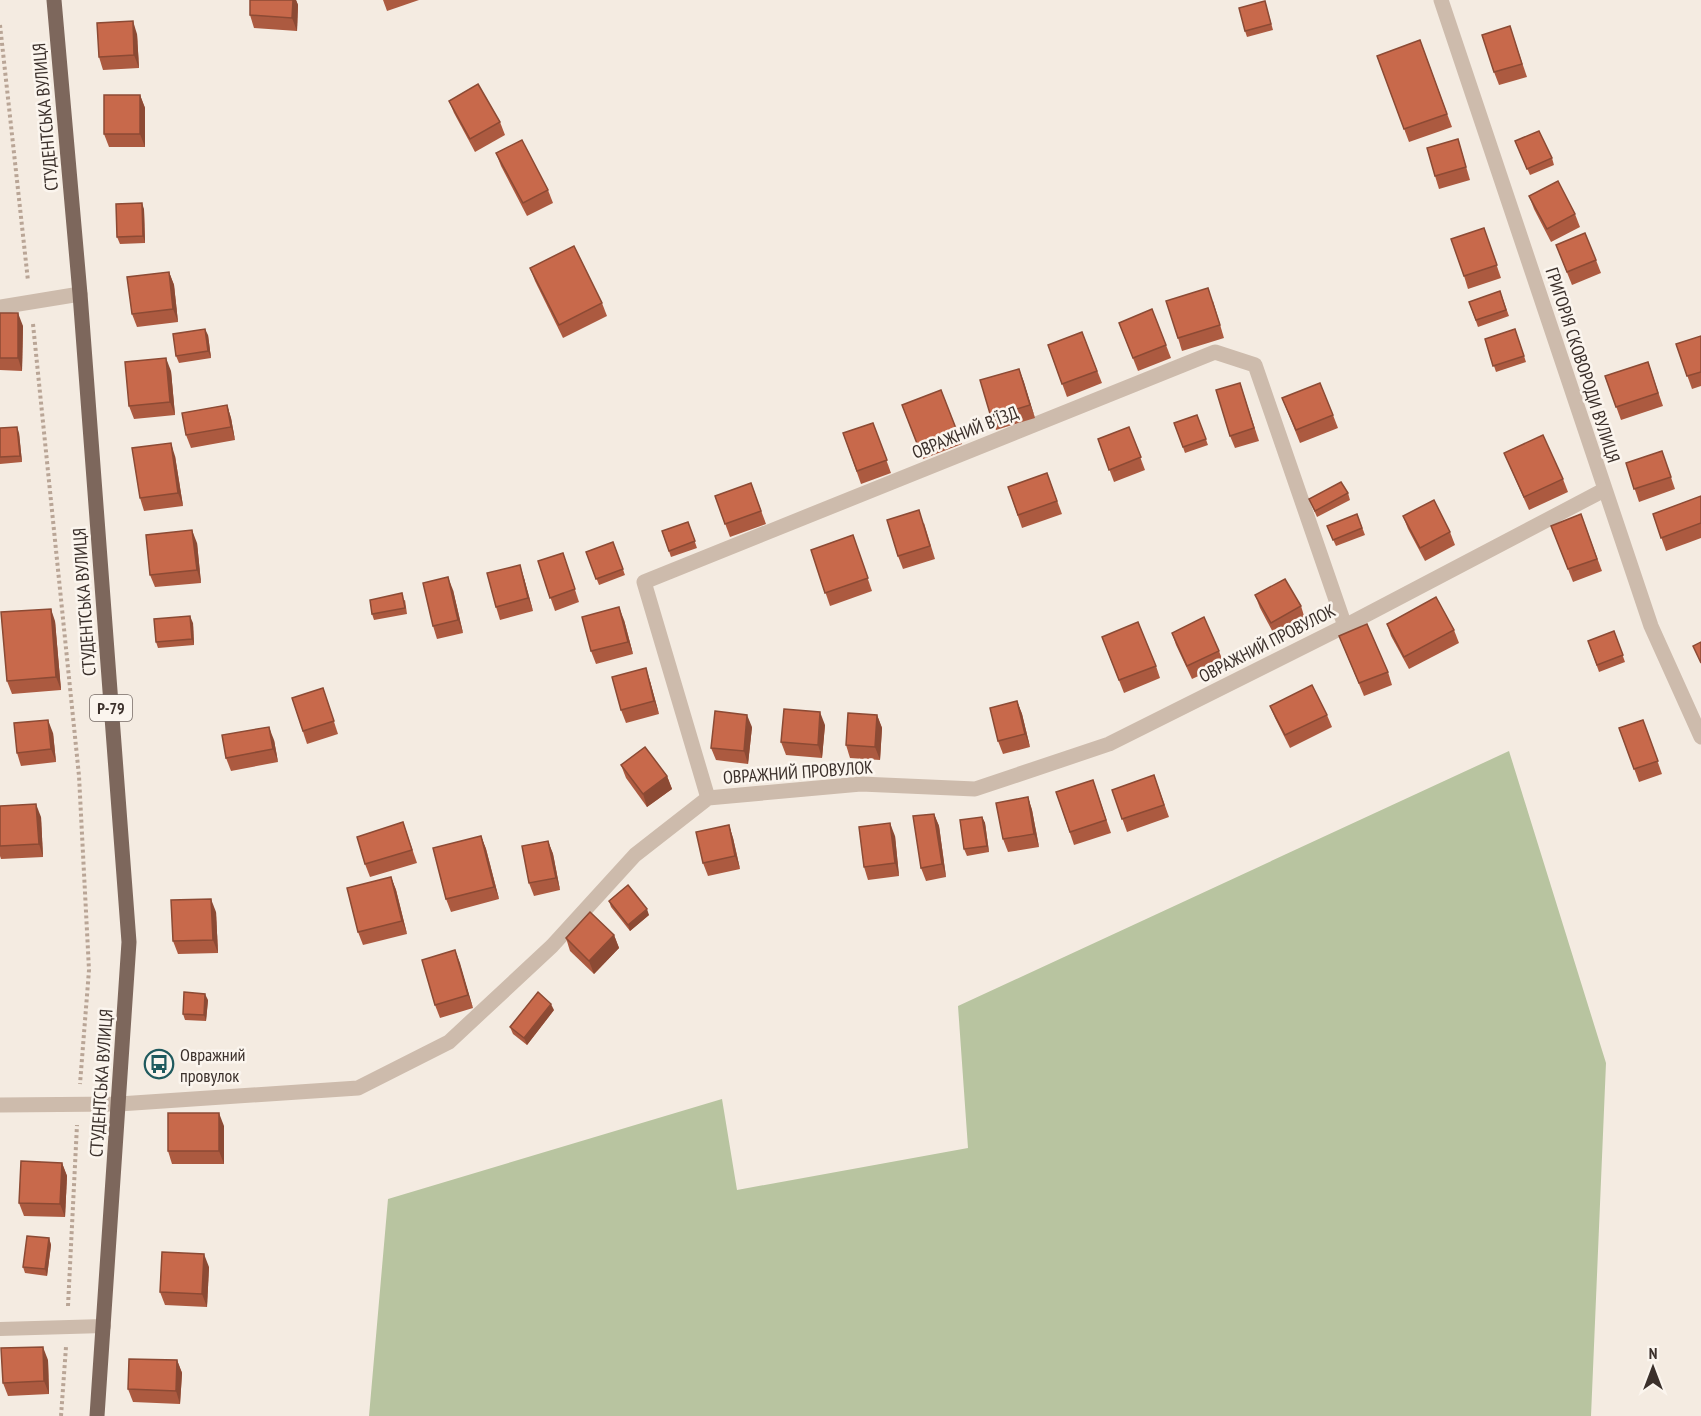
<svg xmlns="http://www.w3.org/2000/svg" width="1701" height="1416" font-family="'PT Sans Narrow',sans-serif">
<rect width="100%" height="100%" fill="#f4ebe1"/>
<polygon fill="#b8c4a0" points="1509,751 1606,1063 1591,1416 369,1416 388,1199 722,1099 737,1190 968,1148 958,1006"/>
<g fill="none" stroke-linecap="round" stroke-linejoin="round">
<g stroke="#b9a596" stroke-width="4" stroke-dasharray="3 3" stroke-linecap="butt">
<polyline points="0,25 28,281"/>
<polyline points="33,324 79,776 89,970 80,1084"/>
<polyline points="68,1306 77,1125"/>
<polyline points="61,1416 66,1347"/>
</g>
<polyline stroke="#cdbbac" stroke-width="14" points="0,1329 104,1326"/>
<g stroke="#cdbbac" stroke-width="15">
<polyline points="1441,0 1651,626 1701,737"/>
<polyline points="0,307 80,294"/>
<polyline points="708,798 644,582 1215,352 1255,365 1345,626"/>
<polyline points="0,1105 119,1104 358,1088 449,1042 552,946 635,855 708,798 861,784 975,789 1109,744 1345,626 1604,490"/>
</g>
<polyline stroke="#7d675c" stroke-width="15" points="54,0 80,294 129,942 97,1416"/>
</g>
<g fill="#ac5a40">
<polygon points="250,0 296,0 298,5 297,31 254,28 250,15"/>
<polygon points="383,0 419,0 387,11"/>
<polygon points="1265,1 1273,30 1247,37 1245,31"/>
<polygon points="137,34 139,68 103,70 99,57"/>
<polygon points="1514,39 1527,77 1499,85 1494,72"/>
<polygon points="1420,40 1452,127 1409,142 1377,56"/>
<polygon points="140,95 145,108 145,147 109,147 104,134"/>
<polygon points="449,101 500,122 505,135 475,152 454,113"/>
<polygon points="1458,139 1470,180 1439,189 1435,176"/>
<polygon points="1515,141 1552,158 1554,165 1530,175"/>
<polygon points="496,153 548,190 553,203 527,216 501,166"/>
<polygon points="1529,196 1575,214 1580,227 1551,242 1534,209"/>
<polygon points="144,209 145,243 120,244 117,237"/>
<polygon points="1484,228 1501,278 1468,289 1464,276"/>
<polygon points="1556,245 1596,260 1601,273 1572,285"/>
<polygon points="530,268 602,303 607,316 563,338 535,281"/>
<polygon points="169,272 174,285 178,322 137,327 132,314"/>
<polygon points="1500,291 1509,316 1478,327 1469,302"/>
<polygon points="1213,301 1224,338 1182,351 1178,338"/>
<polygon points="0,313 23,326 22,371 0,370"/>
<polygon points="1119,323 1166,345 1171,358 1138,371"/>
<polygon points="1515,329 1526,362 1496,372 1485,339"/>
<polygon points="1082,332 1102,383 1067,397 1048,345"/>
<polygon points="208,335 211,358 179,363 176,356"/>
<polygon points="1701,336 1701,386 1692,389 1676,344"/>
<polygon points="1648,362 1663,406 1621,420 1605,376"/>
<polygon points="1019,369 1035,418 996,430 991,417"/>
<polygon points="171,371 175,415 134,419 129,406"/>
<polygon points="1240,383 1259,441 1235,448 1230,436"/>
<polygon points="941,390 962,444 923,459 902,405"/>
<polygon points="1282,398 1333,415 1338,428 1300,443"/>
<polygon points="227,405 231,418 235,440 191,448 186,435"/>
<polygon points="1197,415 1208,445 1185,453 1174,423"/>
<polygon points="873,423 891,473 861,484 843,433"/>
<polygon points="1129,427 1145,470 1114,482 1098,439"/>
<polygon points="0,428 19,433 22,462 0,464"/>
<polygon points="1662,451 1675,489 1639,502 1626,463"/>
<polygon points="1504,453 1563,479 1568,492 1529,510"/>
<polygon points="175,456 183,506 144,511 140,498"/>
<polygon points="1047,473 1062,514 1022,528 1008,487"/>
<polygon points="751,483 766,524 730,537 715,496"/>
<polygon points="1348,493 1350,500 1317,517 1309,499"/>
<polygon points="1701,496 1701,538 1666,551 1653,514"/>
<polygon points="1357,514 1365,535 1336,546 1327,526"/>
<polygon points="1581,514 1602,571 1573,582 1551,526"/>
<polygon points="1403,516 1450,532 1455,545 1425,561 1408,529"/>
<polygon points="688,522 697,548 671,557 662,531"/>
<polygon points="924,523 935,559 903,569 898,556"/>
<polygon points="853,535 872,591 830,606 811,550"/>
<polygon points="613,542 625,575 599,585 586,552"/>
<polygon points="197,543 201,583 155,587 150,575"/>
<polygon points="563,553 579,602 555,611 538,561"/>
<polygon points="524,578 533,611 500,620 496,607"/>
<polygon points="453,590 463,633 437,639 433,626"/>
<polygon points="1255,595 1301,606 1305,619 1275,636 1260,608"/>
<polygon points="405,600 407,614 374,620 372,614"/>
<polygon points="624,620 633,654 596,664 591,651"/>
<polygon points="55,621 61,690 12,694 7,681"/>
<polygon points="193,623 194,645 158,648 156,642"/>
<polygon points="1387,624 1454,630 1459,643 1409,669 1391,636"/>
<polygon points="1614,631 1625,662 1599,672 1588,641"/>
<polygon points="1172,633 1219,651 1224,664 1192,679 1176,645"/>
<polygon points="1339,636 1388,672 1392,685 1364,696"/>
<polygon points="1107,650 1156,666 1160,678 1124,693"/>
<polygon points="650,681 659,714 626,723 621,710"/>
<polygon points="323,688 338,734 307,744 292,698"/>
<polygon points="1017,701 1022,714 1030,747 1003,754 998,741"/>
<polygon points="1270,706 1327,715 1332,727 1290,748 1275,718"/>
<polygon points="877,715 882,728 880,760 850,758 846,745"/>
<polygon points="1643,720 1662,774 1639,782 1619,728"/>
<polygon points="825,725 822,758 786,755 781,742"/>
<polygon points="752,727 748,764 716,760 711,748"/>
<polygon points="53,733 56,762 21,766 17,753"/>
<polygon points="274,740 278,762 231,771 226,758"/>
<polygon points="621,765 667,776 672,789 647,807 626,778"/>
<polygon points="1154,775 1169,817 1127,832 1112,790"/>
<polygon points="1093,780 1111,833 1074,845 1056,792"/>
<polygon points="1028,797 1032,810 1039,847 1008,852 1003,839"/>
<polygon points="0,806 41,817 43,857 1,859 0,856"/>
<polygon points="934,814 939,826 946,877 926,881 921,868"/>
<polygon points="982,817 985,823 989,852 967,856 964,849"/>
<polygon points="403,822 417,863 370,877 365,864"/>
<polygon points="729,825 733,838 740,869 708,876 703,863"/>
<polygon points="481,836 486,849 499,899 451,912 446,899"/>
<polygon points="895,836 899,876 868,880 864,867"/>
<polygon points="548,841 553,854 560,890 534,896 529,883"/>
<polygon points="391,877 396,890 407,934 363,945 358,932"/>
<polygon points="609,901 649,915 630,931 611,907"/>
<polygon points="216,912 218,953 178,954 173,941"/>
<polygon points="614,935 619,948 594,974 570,951 566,938"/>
<polygon points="455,950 473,1008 440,1018 435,1005"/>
<polygon points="208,1000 206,1021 185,1020 183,1014"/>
<polygon points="554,1010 527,1045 513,1034 510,1027"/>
<polygon points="224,1126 224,1164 172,1164 168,1151"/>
<polygon points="62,1163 67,1176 65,1217 24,1216 19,1203"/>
<polygon points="49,1238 51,1245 47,1276 25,1273 23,1267"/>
<polygon points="209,1267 207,1307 165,1305 160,1292"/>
<polygon points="48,1360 49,1394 8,1396 3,1383"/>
<polygon points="177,1360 182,1373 180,1404 133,1402 128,1389"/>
</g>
<g fill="#8c4a34">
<polygon points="293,0 296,0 298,5 297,31 292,18"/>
<polygon points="133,21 137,34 139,68 134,55"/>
<polygon points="140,95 145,108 145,147 140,134"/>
<polygon points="142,203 144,209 145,243 143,236"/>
<polygon points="169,272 174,285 178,322 173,309"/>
<polygon points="18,313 23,326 22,371 18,358"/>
<polygon points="205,329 208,335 211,358 208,351"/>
<polygon points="166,358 171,371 175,415 170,402"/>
<polygon points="1019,369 1024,382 1035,418 1030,405"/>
<polygon points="227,405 231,418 235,440 231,427"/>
<polygon points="17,427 19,433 22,462 20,456"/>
<polygon points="171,443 175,456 183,506 178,493"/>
<polygon points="192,530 197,543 201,583 197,570"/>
<polygon points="520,565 524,578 533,611 528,598"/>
<polygon points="448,577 453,590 463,633 458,620"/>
<polygon points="619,607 624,620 633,654 628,642"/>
<polygon points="51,609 55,621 61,690 56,677"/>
<polygon points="190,616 193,623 194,645 192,639"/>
<polygon points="646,668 650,681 659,714 654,701"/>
<polygon points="1017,701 1022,714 1030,747 1025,734"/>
<polygon points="820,712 825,725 822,758 818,745"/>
<polygon points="747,715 752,727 748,764 744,751"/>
<polygon points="877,715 882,728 880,760 875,747"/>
<polygon points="48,720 53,733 56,762 51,749"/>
<polygon points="269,727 274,740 278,762 273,749"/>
<polygon points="667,776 672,789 647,807 643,794"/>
<polygon points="1028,797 1032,810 1039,847 1034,834"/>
<polygon points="36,804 41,817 43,857 39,844"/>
<polygon points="934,814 939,826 946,877 942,864"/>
<polygon points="982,817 985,823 989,852 987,846"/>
<polygon points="890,823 895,836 899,876 895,863"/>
<polygon points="729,825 733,838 740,869 735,856"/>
<polygon points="481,836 486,849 499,899 494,887"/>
<polygon points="548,841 553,854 560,890 556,878"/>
<polygon points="391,877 396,890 407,934 402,921"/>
<polygon points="211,899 216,912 218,953 213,940"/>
<polygon points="647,909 649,915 630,931 628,925"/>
<polygon points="614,935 619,948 594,974 589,961"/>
<polygon points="455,950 460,963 473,1008 468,995"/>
<polygon points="205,994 208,1000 206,1021 204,1015"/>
<polygon points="551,1004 554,1010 527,1045 524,1038"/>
<polygon points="219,1113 224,1126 224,1164 219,1151"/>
<polygon points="62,1163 67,1176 65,1217 60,1204"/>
<polygon points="49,1238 51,1245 47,1276 45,1269"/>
<polygon points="204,1254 209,1267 207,1307 202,1294"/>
<polygon points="43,1347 48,1360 49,1394 44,1381"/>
<polygon points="177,1360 182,1373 180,1404 176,1391"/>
</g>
<g fill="#c8694b" stroke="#8c4a34" stroke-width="1.5">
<polygon points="250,0 293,0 292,18 250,15"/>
<polygon points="1265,1 1271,24 1245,31 1239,8"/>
<polygon points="133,21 134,55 99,57 97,23"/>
<polygon points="1510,26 1522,64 1494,72 1482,35"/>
<polygon points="1420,40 1447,114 1404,129 1377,56"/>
<polygon points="478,84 500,122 470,139 449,101"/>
<rect x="104" y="95" width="36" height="39"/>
<polygon points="1539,131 1552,158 1527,169 1515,141"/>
<polygon points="1458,139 1466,167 1435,176 1427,148"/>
<polygon points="522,140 548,190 523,203 496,153"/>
<polygon points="1558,181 1575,214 1547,229 1529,196"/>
<polygon points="142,203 143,236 117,237 116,204"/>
<polygon points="1484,228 1497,265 1464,276 1451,239"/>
<polygon points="1585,233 1596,260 1567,272 1556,245"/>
<polygon points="574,246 602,303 559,325 530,268"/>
<polygon points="169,272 173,309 132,314 127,277"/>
<polygon points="1208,288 1220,325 1178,338 1166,301"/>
<polygon points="1500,291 1506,310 1476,320 1469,302"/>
<polygon points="1152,309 1166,345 1133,358 1119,323"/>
<rect x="0" y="313" width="18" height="45"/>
<polygon points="205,329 208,351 176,356 173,334"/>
<polygon points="1515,329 1524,356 1493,366 1485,339"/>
<polygon points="1082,332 1097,371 1062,384 1048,345"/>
<polygon points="1701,336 1701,372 1687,376 1676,344"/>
<polygon points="166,358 170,402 129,406 125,362"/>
<polygon points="1648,362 1658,393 1616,407 1605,376"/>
<polygon points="1019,369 1030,405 991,417 980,380"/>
<polygon points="1240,383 1254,428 1230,436 1216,390"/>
<polygon points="1320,383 1333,415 1296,430 1282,398"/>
<polygon points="941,390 957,431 918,446 902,405"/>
<polygon points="227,405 231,427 186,435 182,413"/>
<polygon points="1197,415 1206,439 1183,447 1174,423"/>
<polygon points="873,423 887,460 857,471 843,433"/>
<polygon points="17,427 20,456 0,457 0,428"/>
<polygon points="1129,427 1141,457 1109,470 1098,439"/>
<polygon points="1543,435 1563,479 1524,497 1504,453"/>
<polygon points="171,443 178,493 140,498 132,448"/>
<polygon points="1662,451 1671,477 1634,489 1626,463"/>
<polygon points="1047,473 1057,501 1018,515 1008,487"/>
<polygon points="1341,482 1348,493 1315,511 1309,499"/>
<polygon points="751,483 761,511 725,524 715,496"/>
<polygon points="1701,496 1701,523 1661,538 1653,514"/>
<polygon points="1434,500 1450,532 1420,548 1403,516"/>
<polygon points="919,510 930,546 898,556 887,520"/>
<polygon points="1357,514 1362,528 1333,540 1327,526"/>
<polygon points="1581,514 1597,559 1568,569 1551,526"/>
<polygon points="688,522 695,541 669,551 662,531"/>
<polygon points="192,530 197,570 150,575 146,535"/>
<polygon points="853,535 868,578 825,593 811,550"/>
<polygon points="613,542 623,569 596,579 586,552"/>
<polygon points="563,553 575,589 550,598 538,561"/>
<polygon points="520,565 528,598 496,607 487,573"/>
<polygon points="448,577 458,620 433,626 423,583"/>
<polygon points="1285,579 1301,606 1271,623 1255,595"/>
<polygon points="402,593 405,608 372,614 370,600"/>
<polygon points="1436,597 1454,630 1404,657 1387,624"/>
<polygon points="619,607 628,642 591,651 582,617"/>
<polygon points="51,609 56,677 7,681 1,612"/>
<polygon points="190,616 192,639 156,642 154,619"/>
<polygon points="1204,617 1219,651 1187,666 1172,633"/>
<polygon points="1138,622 1156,666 1119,680 1102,637"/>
<polygon points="1367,624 1388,672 1359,683 1339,636"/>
<polygon points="1614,631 1623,655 1597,665 1588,641"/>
<polygon points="1701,642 1701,663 1693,646"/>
<polygon points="646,668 654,701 621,710 612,677"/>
<polygon points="1312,685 1327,715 1285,735 1270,706"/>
<polygon points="323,688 334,721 303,731 292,698"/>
<polygon points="1017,701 1025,734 998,741 990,708"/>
<polygon points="784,709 820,712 818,745 781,742"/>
<polygon points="715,711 747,715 744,751 711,748"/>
<polygon points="848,713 877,715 875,747 846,745"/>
<polygon points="48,720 51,749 17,753 14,723"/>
<polygon points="1643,720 1658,761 1634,769 1619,728"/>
<polygon points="269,727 273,749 226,758 222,735"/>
<polygon points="645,747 667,776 643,794 621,765"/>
<polygon points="1154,775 1164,805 1122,819 1112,790"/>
<polygon points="1093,780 1106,820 1070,832 1056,792"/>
<polygon points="1028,797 1034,834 1003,839 996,803"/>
<polygon points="36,804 39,844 0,846 0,806"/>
<polygon points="934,814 942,864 921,868 913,816"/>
<polygon points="982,817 987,846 964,849 960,820"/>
<polygon points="403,822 412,850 365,864 357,837"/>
<polygon points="890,823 895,863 864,867 859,827"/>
<polygon points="729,825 735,856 703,863 696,832"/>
<polygon points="481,836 494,887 446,899 433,848"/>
<polygon points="548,841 556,878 529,883 522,846"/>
<polygon points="391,877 402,921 358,932 347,888"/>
<polygon points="628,885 647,909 628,925 609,901"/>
<polygon points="211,899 213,940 173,941 171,900"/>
<polygon points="590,912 614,935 589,961 566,938"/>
<polygon points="455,950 468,995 435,1005 422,960"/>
<polygon points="184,992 205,994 204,1015 183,1014"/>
<polygon points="538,992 551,1004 524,1038 510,1027"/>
<rect x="168" y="1113" width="51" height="38"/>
<polygon points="21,1161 62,1163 60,1204 19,1203"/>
<polygon points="27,1236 49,1238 45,1269 23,1267"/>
<polygon points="162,1252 204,1254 202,1294 160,1292"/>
<polygon points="43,1347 44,1381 3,1383 1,1348"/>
<polygon points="129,1359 177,1360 176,1391 128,1389"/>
</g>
<defs>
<g id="bus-ring" transform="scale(1.5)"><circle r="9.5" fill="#fbf5ee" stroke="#1f5a5e" stroke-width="1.5"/><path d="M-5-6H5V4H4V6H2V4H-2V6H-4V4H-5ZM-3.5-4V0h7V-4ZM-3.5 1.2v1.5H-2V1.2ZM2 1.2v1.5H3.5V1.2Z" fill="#1f5a5e"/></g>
</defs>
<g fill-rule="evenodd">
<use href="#bus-ring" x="159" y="1064"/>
</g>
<g text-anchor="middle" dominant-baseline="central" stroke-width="5" stroke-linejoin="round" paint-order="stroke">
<rect fill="#fbf5ee" stroke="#756b66" stroke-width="1.5" x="90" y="695" width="42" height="26" rx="4.5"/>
<g font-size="16" font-weight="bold" fill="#3b302b">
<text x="111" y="708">Р-79</text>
</g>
<g font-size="18" fill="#3b302b" stroke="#fbf5ee">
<text transform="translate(45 117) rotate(-95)">СТУДЕНТСЬКА ВУЛИЦЯ</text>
<text transform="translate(1583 365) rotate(72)">ГРИГОРІЯ СКОВОРОДИ ВУЛИЦЯ</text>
<text transform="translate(965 432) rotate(-22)">ОВРАЖНИЙ В'ЇЗД</text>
<text transform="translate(84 602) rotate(-94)">СТУДЕНТСЬКА ВУЛИЦЯ</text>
<text transform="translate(1267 643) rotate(-27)">ОВРАЖНИЙ ПРОВУЛОК</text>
<text transform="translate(798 772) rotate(-4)">ОВРАЖНИЙ ПРОВУЛОК</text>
<text transform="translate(101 1083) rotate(-86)">СТУДЕНТСЬКА ВУЛИЦЯ</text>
</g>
<g font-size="18" fill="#3b302b" stroke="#fbf5ee" text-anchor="start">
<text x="180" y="1054">Овражний<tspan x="180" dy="21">провулок</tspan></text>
</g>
</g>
<g transform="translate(1653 1368)" stroke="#fbf5ee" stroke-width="4.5" paint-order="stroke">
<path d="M0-4.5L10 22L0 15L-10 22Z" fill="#3b302b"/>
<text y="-9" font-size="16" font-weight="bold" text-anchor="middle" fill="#3b302b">N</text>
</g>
</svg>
